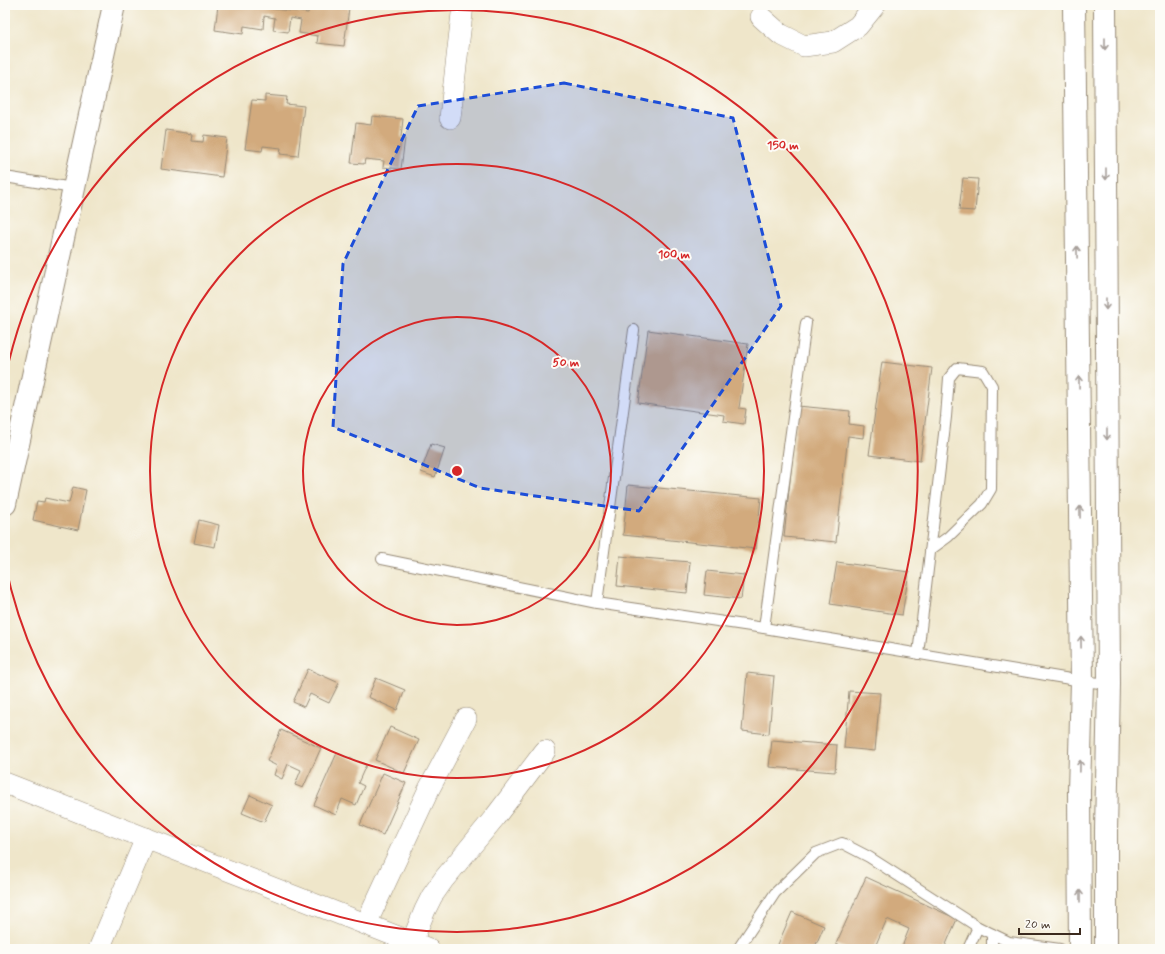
<svg xmlns="http://www.w3.org/2000/svg" width="1165" height="954" font-family="Mynerve,sans-serif">
<rect width="100%" height="100%" fill="#fdfcf7"/>
<filter id="ink" filterUnits="userSpaceOnUse"><feTurbulence type="fractalNoise" baseFrequency=".025" numOctaves="2"/><feDisplacementMap in="SourceGraphic" scale="8" xChannelSelector="R" yChannelSelector="G"/><feConvolveMatrix kernelMatrix="1 2 1 2 8 2 1 2 1" color-interpolation-filters="sRGB"/></filter>
<filter id="wash" filterUnits="userSpaceOnUse"><feTurbulence type="fractalNoise" baseFrequency=".012" numOctaves="4" result="noise"/><feDisplacementMap in="SourceGraphic" scale="16" xChannelSelector="R" yChannelSelector="G"/><feGaussianBlur stdDeviation="0.9" result="paint"/><feColorMatrix in="noise" values="0 0 0 0 0 0 0 0 0 0 0 0 0 0 0 0 0 1.4 0 .05"/><feComposite in="paint" operator="in"/></filter>
<g filter="url(#wash)">
<rect width="100%" height="100%" fill="#efe6ca"/>
<g id="blocks">
<g fill="#d2aa7d">
<polygon points="218,5 258,5 257,7 308,13 309,5 334,5 349,8 344,46 317,43 318,36 299,33 301,20 290,18 288,32 273,30 275,18 264,16 263,29 244,26 243,34 215,30"/>
<polygon points="265,95 287,97 286,104 304,106 298,156 280,154 281,148 263,146 262,151 245,149 252,100 265,101"/>
<polygon points="372,116 403,119 401,137 405,138 401,169 383,167 384,161 365,159 364,164 351,163 356,123 371,125"/>
<polygon points="166,130 192,134 191,141 203,142 204,135 227,138 222,177 161,169"/>
<polygon points="963,178 978,179 975,211 959,210"/>
<polygon points="648,330 748,344 739,408 746,409 744,424 723,421 724,415 638,403"/>
<polygon points="882,362 932,368 920,461 869,455"/>
<polygon points="798,406 850,411 849,424 864,426 863,438 848,436 836,542 784,537"/>
<polygon points="431,444 445,448 435,477 421,472"/>
<polygon points="628,485 761,498 756,549 623,535"/>
<polygon points="73,487 86,490 78,530 33,520 37,501 44,502 45,498 69,503"/>
<polygon points="199,520 219,525 215,547 194,543"/>
<polygon points="620,556 690,562 687,593 617,586"/>
<polygon points="837,562 909,572 902,615 830,604"/>
<polygon points="707,571 744,575 741,599 704,595"/>
<polygon points="308,669 339,683 329,703 310,694 304,707 293,702"/>
<polygon points="747,673 774,676 769,734 742,731"/>
<polygon points="376,678 405,690 397,710 368,697"/>
<polygon points="849,691 880,693 875,751 844,748"/>
<polygon points="390,727 419,740 404,773 375,760"/>
<polygon points="281,730 321,748 303,788 295,785 301,770 288,764 282,779 274,775 277,766 267,761"/>
<polygon points="772,740 837,745 835,772 769,767"/>
<polygon points="337,753 366,765 358,783 364,786 356,805 342,799 336,815 314,805"/>
<polygon points="383,773 406,783 383,835 360,825"/>
<polygon points="250,795 272,805 264,822 242,813"/>
<polygon points="866,877 957,919 944,949 901,949 909,929 887,919 874,949 847,949 836,944"/>
<polygon points="792,912 824,926 814,949 776,949"/>
</g>
</g>
</g>
<g filter="url(#ink)">
<use href="#blocks" fill-opacity="0" stroke="#958874" stroke-width="1"/>
<g fill="none" stroke-linecap="round" stroke-linejoin="round">
<g stroke="#958874" stroke-width="12">
<g id="lane">
<polyline points="5,177 73,188"/>
<polyline points="382,559 597,603 764,628 1082,681 1109,684"/>
<polyline points="597,603 634,330"/>
<polyline points="764,628 806,323"/>
<polyline points="918,654 946,417 949,378 957,368 983,371 992,386 991,489 982,504 948,537 930,550"/>
<polyline points="738,949 775,893 816,853 842,843 869,857 978,927 1009,942 1060,949"/>
<polyline points="968,949 978,927"/>
<polyline points="992,949 992,934"/>
</g>
</g>
<g stroke="#958874" stroke-width="22">
<g id="street">
<polyline points="761,17 780,34 804,46 833,42 858,26 875,5"/>
<polyline points="450,118 463,5"/>
<polyline points="5,783 429,949"/>
<polyline points="366,924 429,789 466,719"/>
<polyline points="99,949 146,838"/>
<polyline points="409,949 425,910 432,896 444,879 495,817 545,751"/>
</g>
</g>
<g stroke="#958874" stroke-width="24">
<g id="secondary">
<polyline points="1074,5 1082,681 1079,791 1080,949"/>
<polyline points="1105,5 1109,684 1106,831 1106,949"/>
<polyline points="5,504 114,5"/>
</g>
</g>
<use href="#lane" stroke="#fff" stroke-width="10"/>
<use href="#street" stroke="#fff" stroke-width="21"/>
<use href="#secondary" stroke="#fff" stroke-width="22"/>
</g>
<defs><path id="oneway-shaft" d="M-6 0H5M1.5-3L5.5 0L1.5 3" fill="none" stroke-width="1.6" stroke-linecap="round" stroke-linejoin="round"/></defs>
<g stroke="#a79f9a">
<use href="#oneway-shaft" transform="translate(1105 44) rotate(90)"/>
<use href="#oneway-shaft" transform="translate(1106 174) rotate(90)"/>
<use href="#oneway-shaft" transform="translate(1077 252) rotate(-91)"/>
<use href="#oneway-shaft" transform="translate(1106 304) rotate(90)"/>
<use href="#oneway-shaft" transform="translate(1079 382) rotate(-91)"/>
<use href="#oneway-shaft" transform="translate(1107 434) rotate(90)"/>
<use href="#oneway-shaft" transform="translate(1080 512) rotate(-91)"/>
<use href="#oneway-shaft" transform="translate(1081 642) rotate(-91)"/>
<use href="#oneway-shaft" transform="translate(1080 766) rotate(-89)"/>
<use href="#oneway-shaft" transform="translate(1080 896) rotate(-90)"/>
</g>
</g>
<path fill="#1d4ed8" fill-opacity="0.2" stroke="#1d4ed8" stroke-width="3" stroke-dasharray="8 5" stroke-linejoin="round" d="M564,83L733,118L781,306L639,511L480,488L333,427L343,264L418,106Z"/>
<g fill="none" stroke="#d62828" stroke-width="2">
<circle cx="457" cy="471" r="154"/>
<circle cx="457" cy="471" r="307"/>
<path d="M5 379A461 461 0 1 1 5 563"/>
</g>
<circle cx="457" cy="471" r="6" fill="#d62828" stroke="#fdfcf7" stroke-width="2"/>
<g font-size="12" text-anchor="middle" font-weight="bold" fill="#d62828" stroke="#fdfcf7" stroke-width="4" stroke-linejoin="round" paint-order="stroke">
<text x="783" y="149">150 m</text>
<text x="674" y="258">100 m</text>
<text x="566" y="366">50 m</text>
</g>
<rect width="1165" height="954" fill="none" stroke="#fdfcf7" stroke-width="20"/>
<path d="M1019 928v6h61v-6" fill="none" stroke="#3b2a1e" stroke-width="2"/>
<text x="1025" y="928" font-size="12" fill="#3b2a1e" stroke="#fdfcf7" stroke-width="3" paint-order="stroke">20 m</text>
</svg>
